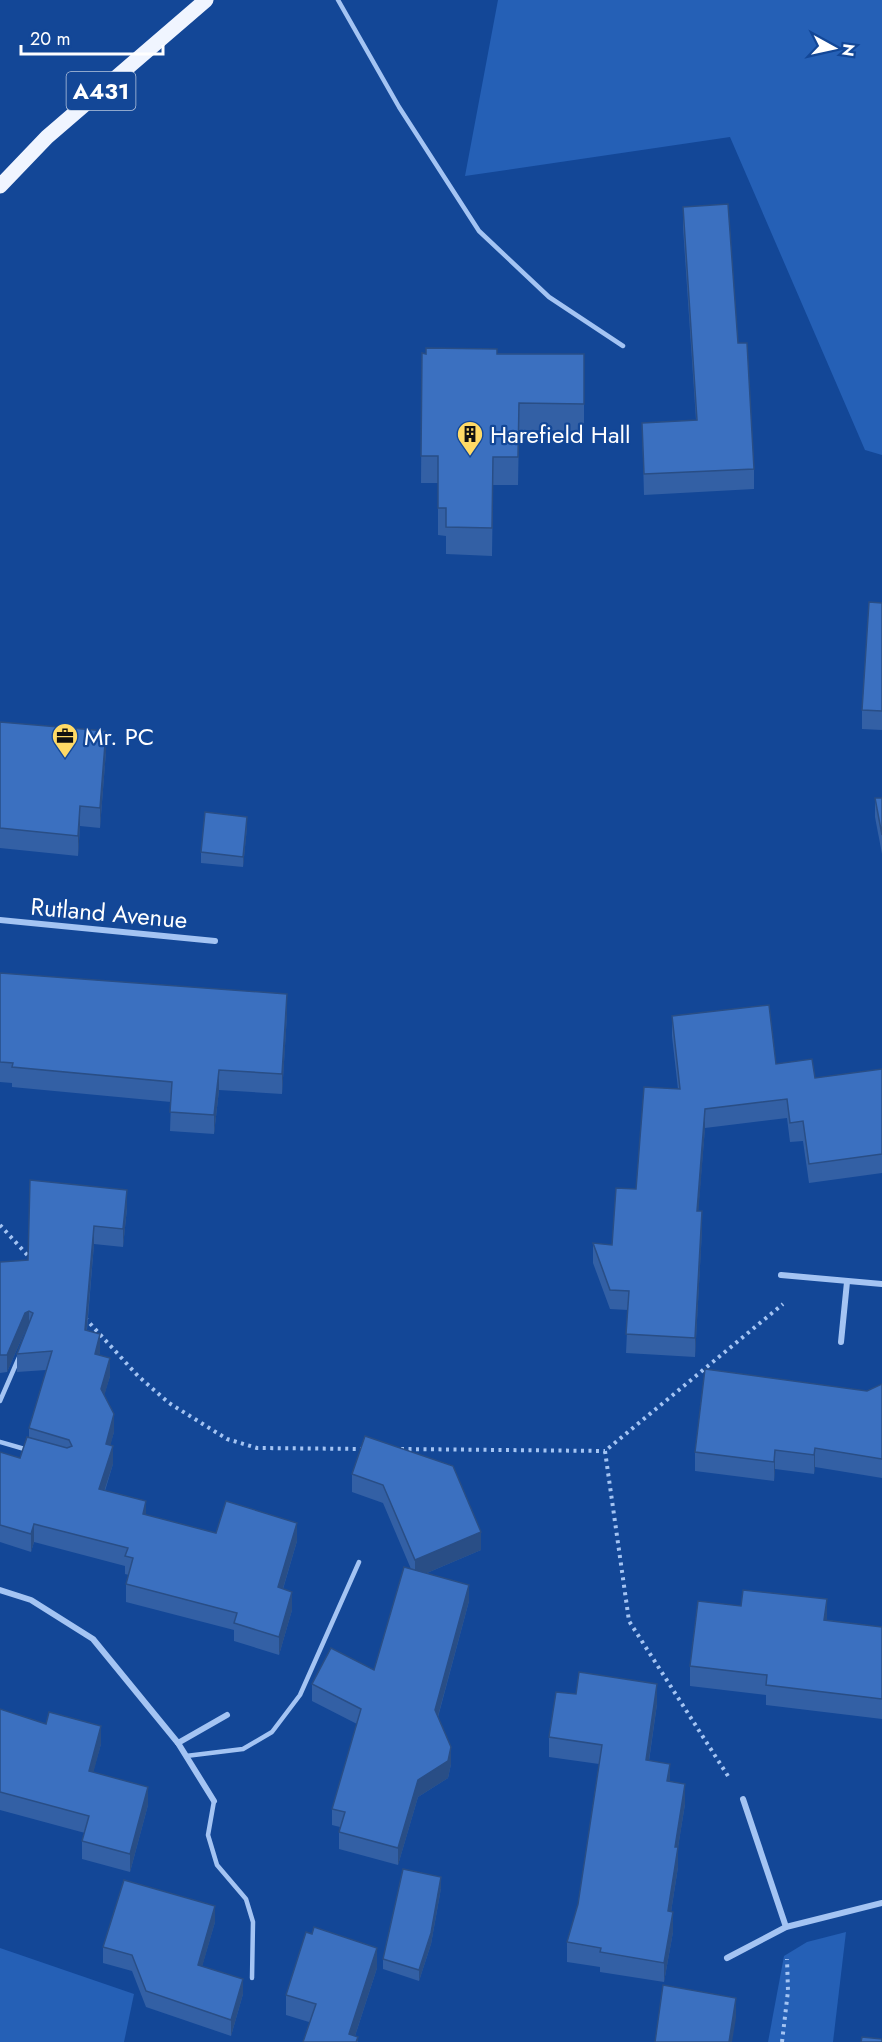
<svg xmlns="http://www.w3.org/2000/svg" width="882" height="2042" font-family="Jost,sans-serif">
<rect width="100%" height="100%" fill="#134797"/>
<g fill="#2560b6">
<polygon points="498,0 882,0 882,455 865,450 730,137 465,176"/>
<polygon points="846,1932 833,2042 768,2042 784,1956 807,1942"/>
<polygon points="0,1948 134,1994 124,2042 0,2042"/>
</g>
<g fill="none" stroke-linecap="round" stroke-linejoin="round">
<g stroke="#a4c4f3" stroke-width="4" stroke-dasharray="3 4.5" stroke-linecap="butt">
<polyline points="0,1225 30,1258"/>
<polyline points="85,1318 138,1376 169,1403 227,1439 257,1448 364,1449"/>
<polyline points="401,1449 605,1451"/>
<polyline points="728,1776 629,1621 605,1451 783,1304"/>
<polyline points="782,2042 788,1991 787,1959"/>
</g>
<g stroke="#a4c4f3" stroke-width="4.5">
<polyline points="338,0 399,107 479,231 549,297 623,346"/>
<polyline points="0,1401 20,1355"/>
<polyline points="0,1442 28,1450"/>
<polyline points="186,1756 243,1749 272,1732 300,1695 359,1562"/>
<polyline points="214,1801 208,1835 217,1865 246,1899 253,1922 252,1978"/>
</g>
<g stroke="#a4c4f3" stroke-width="6">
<polyline points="0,920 215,941"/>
<polyline points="781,1275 882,1284"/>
<polyline points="841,1342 847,1282"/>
<polyline points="0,1590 31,1600 93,1639 178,1743 214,1801"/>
<polyline points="178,1743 227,1715"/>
<polyline points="743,1799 786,1927"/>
<polyline points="727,1958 786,1927 882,1903"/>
</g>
<polyline stroke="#f0f5ff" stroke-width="15" points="0,186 47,137 206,0"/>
</g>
<g fill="#3360a5">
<polygon points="683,207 738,343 754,469 754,489 644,495 642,423 696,420 683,227"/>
<polygon points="422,353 584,354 584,431 519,430 518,485 493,485 492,556 446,554 446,536 438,535 438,483 421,483"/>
<polygon points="882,603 882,730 862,729 862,710"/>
<polygon points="0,722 106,751 100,828 80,826 78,856 0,848"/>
<polygon points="875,798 882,798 882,854 875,817"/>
<polygon points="247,827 243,867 201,863 201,852"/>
<polygon points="0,973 287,1014 282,1094 219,1090 214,1134 170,1131 171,1102 12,1087 12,1083 0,1082"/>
<polygon points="672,1016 776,1064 815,1078 882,1069 882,1173 809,1183 803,1141 790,1142 787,1118 705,1128 698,1211 702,1230 695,1357 626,1353 628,1310 610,1309 593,1263 593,1243 612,1245 678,1089 672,1036"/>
<polygon points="127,1208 123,1247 94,1244 87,1330 100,1352 99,1355 110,1376 104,1395 114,1432 110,1445 113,1464 105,1491 146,1515 216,1533 297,1541 283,1589 292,1610 279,1655 234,1641 234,1630 126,1602 126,1584 129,1575 125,1574 125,1566 34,1542 31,1552 0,1542 0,1452 20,1458 29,1437 29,1428 46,1370 17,1372 17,1354 26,1330 25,1331 7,1372 0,1373 0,1262 28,1260"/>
<polygon points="882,1384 882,1479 882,1478 815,1467 814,1474 775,1469 774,1481 695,1471 695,1452 867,1391"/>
<polygon points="365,1436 481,1550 427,1573 469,1601 438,1717 451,1764 448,1778 418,1797 398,1865 339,1849 339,1832 340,1827 332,1825 332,1809 357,1724 312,1701 312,1684 374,1670 411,1569 383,1503 352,1492 352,1474"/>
<polygon points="741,1606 826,1620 882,1627 882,1719 766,1705 766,1695 690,1686 690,1666"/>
<polygon points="657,1704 649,1761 670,1782 685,1804 678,1847 678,1867 671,1912 673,1932 664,1982 600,1972 600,1967 567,1962 567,1942 578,1904 599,1764 549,1757 549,1737"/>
<polygon points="0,1709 101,1744 93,1772 148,1805 130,1872 82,1859 82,1841 85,1833 0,1810"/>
<polygon points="441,1888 431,1944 419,1981 383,1969 383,1959"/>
<polygon points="215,1922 202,1966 243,1994 231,2036 146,2007 132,1971 103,1963 103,1947"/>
<polygon points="377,1968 355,2036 358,2042 309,2022 286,2015 286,1995"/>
</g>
<g fill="#294e86">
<polygon points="106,731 106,751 100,828 100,808"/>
<polygon points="80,806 80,826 78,856 78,836"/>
<polygon points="247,817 247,827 243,867 243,857"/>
<polygon points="287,994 287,1014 282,1094 282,1074"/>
<polygon points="219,1070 219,1090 214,1134 214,1115"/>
<polygon points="705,1109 705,1128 697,1230 697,1211"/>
<polygon points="127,1190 127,1208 123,1247 123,1229"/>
<polygon points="702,1211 702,1230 695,1357 695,1338"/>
<polygon points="94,1226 94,1244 85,1348 85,1330"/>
<polygon points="29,1311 29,1329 25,1331 7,1372 7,1355 25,1313"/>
<polygon points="100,1334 100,1352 95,1372 95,1354"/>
<polygon points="110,1358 110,1376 101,1407 101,1389"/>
<polygon points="114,1414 114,1432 106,1462 106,1444"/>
<polygon points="113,1446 113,1464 99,1507 99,1489"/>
<polygon points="815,1448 815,1467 814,1474 814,1455"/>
<polygon points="775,1450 775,1469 774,1481 774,1462"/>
<polygon points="146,1501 146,1519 143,1514"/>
<polygon points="297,1523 297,1541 278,1605 278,1587"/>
<polygon points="34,1524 34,1542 31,1552 31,1534"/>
<polygon points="481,1532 481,1550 415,1578 415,1560"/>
<polygon points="469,1585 469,1601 435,1727 435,1710"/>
<polygon points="292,1592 292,1610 279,1655 279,1637"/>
<polygon points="827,1599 827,1619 824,1640 824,1620"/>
<polygon points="657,1684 657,1704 646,1780 646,1760"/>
<polygon points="101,1726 101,1744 89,1789 89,1771"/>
<polygon points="451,1747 451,1764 448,1778 418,1797 398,1865 398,1848 418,1780"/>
<polygon points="670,1764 670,1784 667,1781"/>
<polygon points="685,1784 685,1804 675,1866 675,1847"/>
<polygon points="148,1787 148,1805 130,1872 130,1854"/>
<polygon points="678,1847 678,1867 668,1931 668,1911"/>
<polygon points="441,1877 441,1888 431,1944 419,1981 419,1970"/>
<polygon points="215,1906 215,1922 198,1981 198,1965"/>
<polygon points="673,1912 673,1932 664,1982 664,1963"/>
<polygon points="377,1948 377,1968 353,2042 349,2034"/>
<polygon points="243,1979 243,1994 231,2036 231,2020"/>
<polygon points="736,1998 736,2018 732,2042 729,2042"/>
</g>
<g fill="#3b70c0" stroke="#294e86" stroke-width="1.5">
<polygon points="728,204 738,343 747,343 754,469 644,474 642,423 697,420 683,207"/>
<polygon points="426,348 497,349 497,354 584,354 584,404 519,403 518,457 493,457 492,528 446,527 446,508 438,508 438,456 421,456 422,353 426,354"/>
<polygon points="869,602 882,603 882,711 862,710"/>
<polygon points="0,722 106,731 100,808 80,806 78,836 0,828"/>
<polygon points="875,798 882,798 882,835"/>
<polygon points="205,812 247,817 243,857 201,852"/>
<polygon points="0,973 287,994 282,1074 219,1070 214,1115 170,1112 172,1082 12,1067 13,1063 0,1062"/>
<polygon points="769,1005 776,1064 812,1059 815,1078 882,1069 882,1154 809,1164 803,1121 790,1123 787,1099 705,1109 697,1211 702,1211 695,1338 626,1334 629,1291 610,1290 593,1243 612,1245 616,1188 636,1189 644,1087 680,1089 672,1016"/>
<polygon points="30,1180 127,1190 123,1229 94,1226 85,1330 100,1334 95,1354 110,1358 101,1389 114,1414 106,1444 113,1446 99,1489 146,1501 143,1514 216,1533 226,1501 297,1523 278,1587 292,1592 279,1637 234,1623 237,1613 126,1584 133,1558 125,1556 128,1548 34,1524 31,1534 0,1525 0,1452 20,1458 27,1437 67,1448 72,1446 69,1440 29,1428 52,1351 17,1354 33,1313 29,1311 25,1313 7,1355 0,1355 0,1262 28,1260"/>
<polygon points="705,1369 867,1391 882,1384 882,1460 882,1459 815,1448 814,1455 775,1450 774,1462 695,1452"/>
<polygon points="365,1436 453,1466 481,1532 415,1560 383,1485 352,1474"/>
<polygon points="404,1567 469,1585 435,1710 451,1747 448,1761 418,1780 398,1848 339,1832 345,1812 332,1809 361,1709 312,1684 331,1648 374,1670"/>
<polygon points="743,1590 827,1599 824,1620 882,1627 882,1699 766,1685 767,1675 690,1666 698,1601 741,1606"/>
<polygon points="579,1672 657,1684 646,1760 670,1764 667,1781 685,1784 675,1847 678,1847 668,1911 673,1912 664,1963 600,1952 601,1948 567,1942 578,1904 602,1745 549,1737 556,1692 576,1694"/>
<polygon points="0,1709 46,1724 49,1712 101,1726 89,1771 148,1787 130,1854 82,1841 89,1816 0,1792"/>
<polygon points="403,1869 441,1877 431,1933 419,1970 383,1959"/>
<polygon points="124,1880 215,1906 198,1965 243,1979 231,2020 146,1991 132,1955 103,1947"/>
<polygon points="314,1927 377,1948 349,2034 358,2037 356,2042 303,2042 316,2004 286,1995 306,1932 312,1934"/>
<polygon points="663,1985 736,1998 729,2042 655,2042"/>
<polygon points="862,2037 882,2039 882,2042 861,2042"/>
</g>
<defs>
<g id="building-pin" transform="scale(1.35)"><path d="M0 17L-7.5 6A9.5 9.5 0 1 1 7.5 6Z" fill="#ffda66" stroke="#134797"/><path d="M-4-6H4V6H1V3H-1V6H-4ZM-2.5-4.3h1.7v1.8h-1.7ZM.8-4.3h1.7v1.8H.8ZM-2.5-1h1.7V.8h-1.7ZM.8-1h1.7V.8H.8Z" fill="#111"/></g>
<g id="office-pin" transform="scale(1.35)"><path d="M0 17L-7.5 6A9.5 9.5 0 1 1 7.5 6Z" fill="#ffda66" stroke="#134797"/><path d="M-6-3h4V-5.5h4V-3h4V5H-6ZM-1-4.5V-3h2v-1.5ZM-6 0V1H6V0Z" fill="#111"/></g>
</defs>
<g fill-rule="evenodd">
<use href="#building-pin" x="470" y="434"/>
<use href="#office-pin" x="65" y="736"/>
</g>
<g text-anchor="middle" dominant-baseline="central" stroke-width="4.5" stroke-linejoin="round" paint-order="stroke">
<rect fill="#134797" stroke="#b8c8e0" stroke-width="1.5" x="66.5" y="72" width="69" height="38" rx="4.5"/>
<g font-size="22" font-weight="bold" fill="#fff">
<text x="101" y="91">A431</text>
</g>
<g font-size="24" fill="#fff" stroke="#134797" text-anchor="start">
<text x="490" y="434">Harefield Hall</text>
<text x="84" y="736">Mr. PC</text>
</g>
<g font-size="24" fill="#fff" stroke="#134797">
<text transform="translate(109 913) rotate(5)">Rutland Avenue</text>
</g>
</g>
<g transform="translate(834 48) rotate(98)" stroke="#134797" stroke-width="4.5" paint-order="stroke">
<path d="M0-4.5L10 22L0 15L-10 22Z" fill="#ffffff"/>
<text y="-9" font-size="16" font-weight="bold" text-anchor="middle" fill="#ffffff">N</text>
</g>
<path d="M21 45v9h142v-9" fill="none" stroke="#ffffff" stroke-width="3"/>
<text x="30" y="45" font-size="18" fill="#ffffff" stroke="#134797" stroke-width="4.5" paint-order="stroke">20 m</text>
</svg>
